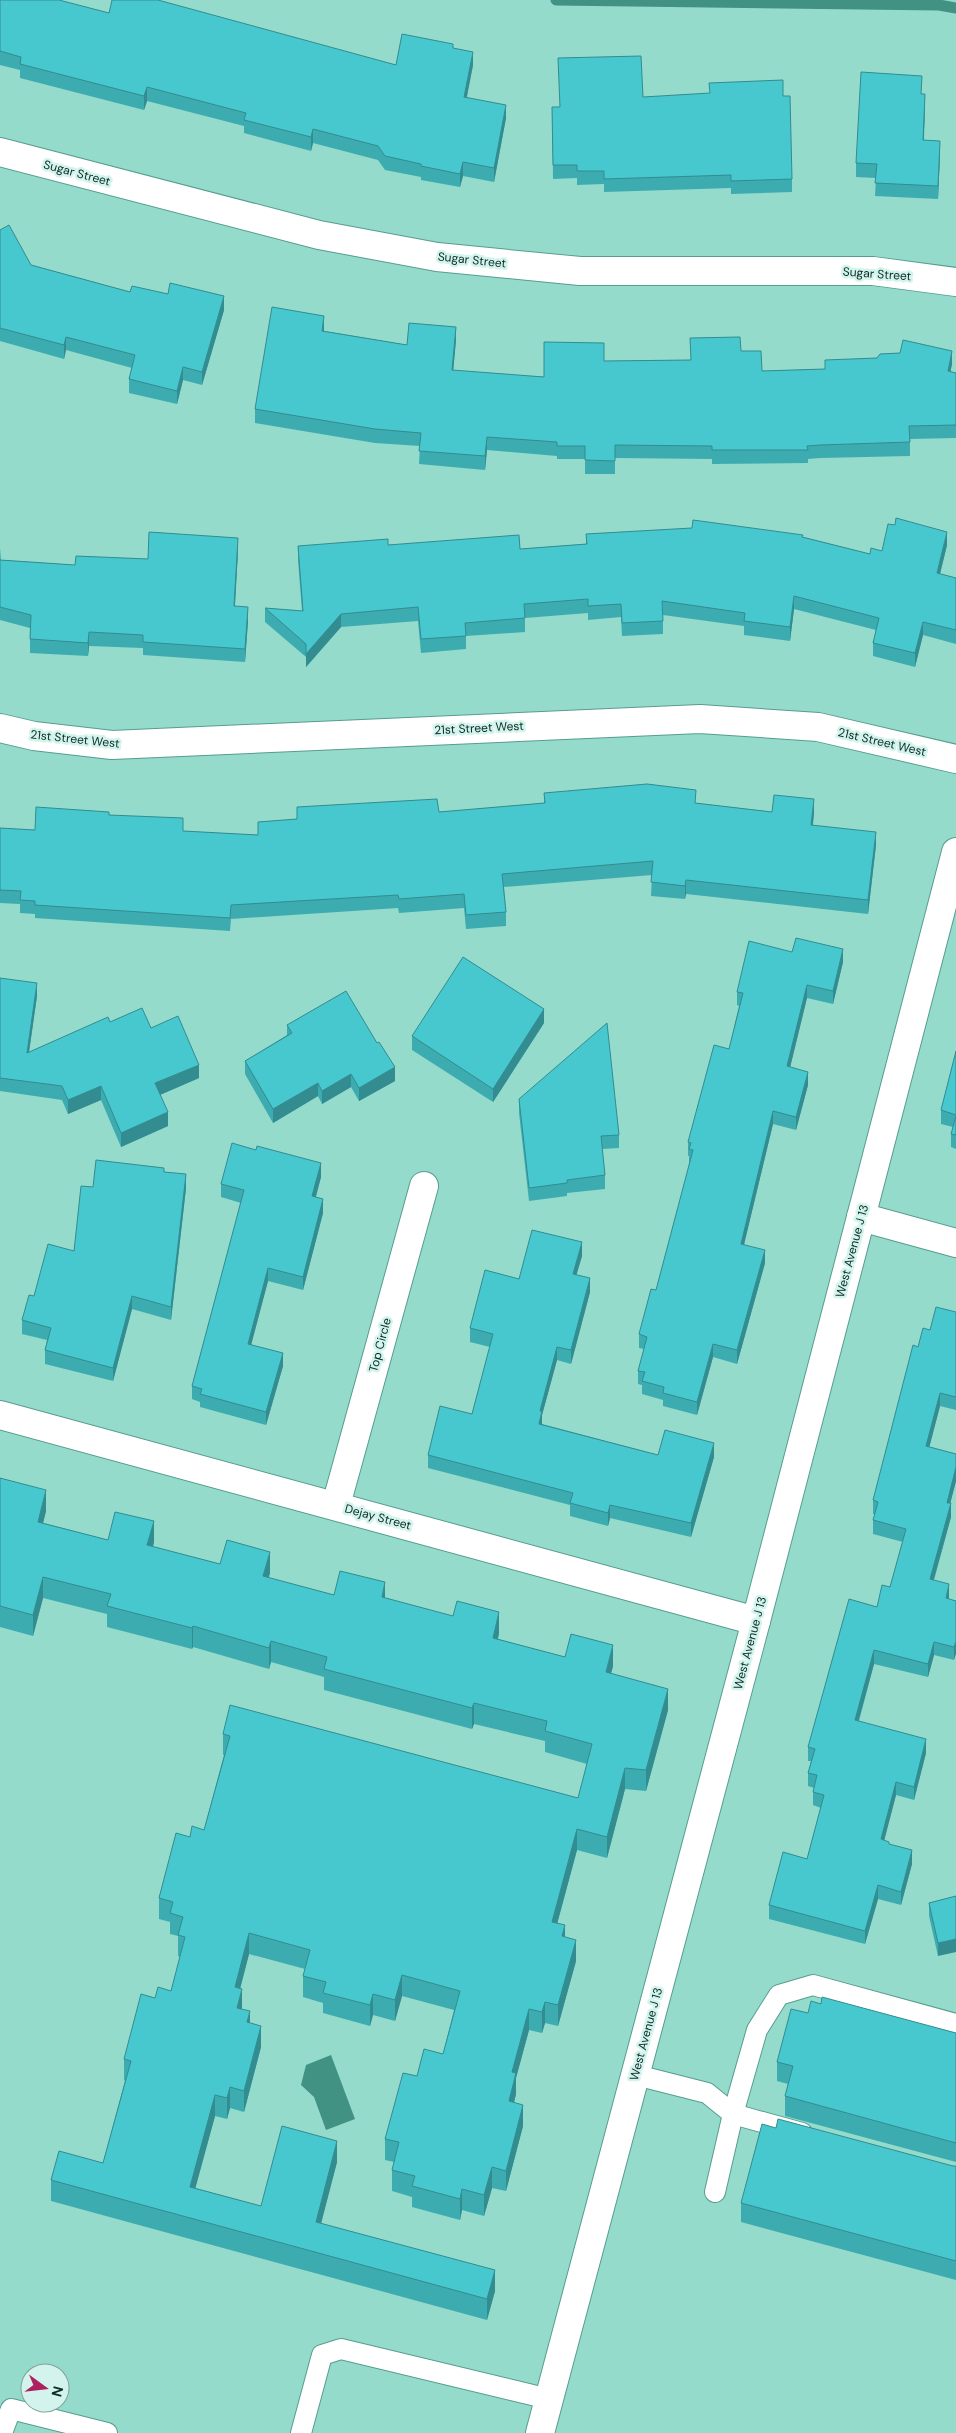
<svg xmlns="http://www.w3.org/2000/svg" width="956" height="2433" font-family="'DM Sans',sans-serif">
<rect width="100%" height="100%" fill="#94dbcc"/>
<polygon fill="#419283" points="331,2055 355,2119 326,2130 314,2097 301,2085 306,2065"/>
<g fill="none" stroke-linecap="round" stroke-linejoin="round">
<polyline stroke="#419283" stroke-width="11" points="556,0 939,5 956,8"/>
<g stroke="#579d8f" stroke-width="22">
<g id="lane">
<polyline points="636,2075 707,2093 733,2114 802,2133"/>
<polyline points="715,2192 733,2114 757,2030 779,1995 813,1985 956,2024"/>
<polyline points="2,2433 11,2409 107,2433"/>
<polyline points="301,2433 322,2355 341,2349 549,2399"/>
</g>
</g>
<g stroke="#579d8f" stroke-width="30">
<g id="street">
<polyline points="0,152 319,235 437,257 580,271 873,271 956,282"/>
<polyline points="0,728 34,736 112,745 700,719 818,727 956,759"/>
<polyline points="861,1217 956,1243"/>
<polyline points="0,1415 756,1621"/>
<polyline points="336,1505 424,1186"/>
<polyline points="540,2433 756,1621 956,852"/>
</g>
</g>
<use href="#lane" stroke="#fff" stroke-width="20"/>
<use href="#street" stroke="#fff" stroke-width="28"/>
</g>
<g fill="#3dacb1">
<polygon points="0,0 109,13 396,65 453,48 473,65 467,97 506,118 494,182 463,176 460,187 421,180 421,177 385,170 378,160 313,143 311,151 244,133 244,126 147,101 144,110 20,78 20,70 0,65"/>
<polygon points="922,94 925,107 924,140 940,154 938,199 875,196 876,178 856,177 856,163"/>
<polygon points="783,96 792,179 792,192 731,194 731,188 604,192 604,184 577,185 577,178 553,179 552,107 559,107 643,97"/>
<polygon points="0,230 31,265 130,292 224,310 202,385 183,380 177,404 129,393 129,379 132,368 66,350 64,359 0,341"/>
<polygon points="324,330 324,331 407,345 456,340 453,371 544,377 604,361 691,360 741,351 762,371 825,369 952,364 950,372 956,373 956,438 910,439 910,456 820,458 808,459 808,463 712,464 712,459 615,458 615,474 585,474 585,459 557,459 557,456 487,450 485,470 419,464 420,446 375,443 255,423 255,409"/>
<polygon points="586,534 803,537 870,554 882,551 947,545 940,574 956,578 956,644 923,635 915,667 873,656 873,643 876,630 794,609 790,641 744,635 744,626 663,615 663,634 622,636 621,617 588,620 588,613 525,618 525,632 466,636 466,649 421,653 418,621 341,627 306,667 306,657 265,622 265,608 302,611 298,560 298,546 388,545 520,549 586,544"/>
<polygon points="0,548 1,560 75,565 148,559 238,551 235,606 248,621 245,662 143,655 143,648 89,646 88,656 30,653 30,628 0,620"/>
<polygon points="544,793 696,803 772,812 814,813 813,825 876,845 868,914 686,894 685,899 651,896 652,875 504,887 506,912 506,926 466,929 464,908 399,913 398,908 231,919 230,931 35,918 35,914 20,913 20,904 0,903 0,828 35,830 109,815 183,831 258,835 258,822 297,819 297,807 439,812 544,803"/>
<polygon points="792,952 843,962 833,1004 807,998 790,1067 808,1085 796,1130 773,1124 744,1244 765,1263 737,1364 713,1357 697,1415 663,1406 663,1400 642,1394 642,1385 638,1384 638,1371 644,1349 639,1348 639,1334 656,1290 690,1163 689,1163 689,1156 688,1156 688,1142 729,1049 739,1006 737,1005 737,992"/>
<polygon points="0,978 37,996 29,1052 110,1022 151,1028 199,1078 160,1095 168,1126 121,1147 101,1100 68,1114 62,1100 0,1091"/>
<polygon points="544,1023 493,1102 412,1050 412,1036"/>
<polygon points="287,1025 395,1081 359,1101 351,1087 322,1104 318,1096 273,1123 245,1074 245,1061 287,1035"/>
<polygon points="956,1051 956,1149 951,1147 951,1134 953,1127 941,1124 941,1110"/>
<polygon points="519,1099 619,1135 619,1148 602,1149 605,1175 605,1189 567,1193 567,1196 529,1201 519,1113"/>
<polygon points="164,1172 186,1188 171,1320 132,1309 113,1381 45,1364 45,1350 47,1340 22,1334 22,1320 74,1251 93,1187"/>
<polygon points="321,1177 316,1197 323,1213 303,1290 268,1281 251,1344 283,1366 266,1425 200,1407 200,1402 192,1399 192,1386 241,1203 221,1197 221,1184"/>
<polygon points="582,1256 576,1275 590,1292 571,1364 557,1360 542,1415 542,1424 658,1455 714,1457 691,1537 610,1518 608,1526 570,1516 570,1505 428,1468 428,1455 472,1414 490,1347 470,1342 470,1328 519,1279"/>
<polygon points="956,1312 956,1410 940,1406 929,1447 956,1454 956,1481 950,1503 951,1517 934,1580 949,1598 949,1599 956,1601 954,1660 934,1655 928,1677 874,1664 859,1721 926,1753 914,1800 896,1795 884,1840 912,1864 901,1905 878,1899 865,1944 769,1919 769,1905 807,1859 821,1808 813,1805 813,1792 814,1788 808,1786 808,1773 811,1761 808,1761 808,1747 890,1587 903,1542 873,1534 873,1520 875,1514 873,1514 873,1500 918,1347 930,1330"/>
<polygon points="0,1478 46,1511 43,1523 108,1540 154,1542 153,1547 220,1564 270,1573 268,1578 334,1595 385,1598 499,1633 498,1639 565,1657 613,1666 611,1673 668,1710 646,1791 625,1789 607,1858 577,1850 557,1923 565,1937 576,1961 558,2026 545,2023 542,2033 529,2030 516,2078 516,2094 514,2103 523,2126 506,2191 492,2188 484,2216 462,2210 460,2220 412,2207 412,2197 392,2191 392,2170 394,2162 385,2160 385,2139 417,2076 443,2054 454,2010 402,1996 395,2021 373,2015 370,2026 323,2013 323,2003 303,1997 303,1976 305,1969 249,1954 240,1989 242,2009 250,2023 261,2047 244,2112 230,2108 227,2119 215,2116 195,2188 261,2206 337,2162 321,2223 495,2291 487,2320 51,2201 51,2180 103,2163 125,2081 124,2080 124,2059 155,1998 171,1991 180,1957 178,1956 178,1936 170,1934 170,1922 159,1919 159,1898 190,1837 204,1830 224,1755 223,1755 223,1734 578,1798 587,1764 545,1752 545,1741 474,1724 472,1729 324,1690 324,1677 271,1662 269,1669 193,1647 192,1649 107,1627 107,1614 43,1598 33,1636 0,1627"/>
<polygon points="956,1896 938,1956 929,1916 929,1903"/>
<polygon points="821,2004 956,2033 956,2162 785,2116 785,2096 788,2084 777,2081 777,2062 808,2013"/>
<polygon points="776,2128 953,2166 956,2166 956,2280 741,2222 741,2203"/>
</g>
<g fill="#328c90">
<polygon points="473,52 473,65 464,110 464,97"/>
<polygon points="147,87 147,101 144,110 144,96"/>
<polygon points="925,94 925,107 923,153 923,140"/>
<polygon points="506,105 506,118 494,182 494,168"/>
<polygon points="313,129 313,143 311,151 311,137"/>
<polygon points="940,141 940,154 938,199 938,186"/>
<polygon points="463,162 463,176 460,187 460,174"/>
<polygon points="224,296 224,310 202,385 202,372"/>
<polygon points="324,316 324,330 322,344 322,331"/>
<polygon points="456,327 456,340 452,384 452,370"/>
<polygon points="66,337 66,350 64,359 64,345"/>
<polygon points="952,351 952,364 948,384 948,371"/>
<polygon points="183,367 183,380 177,404 177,391"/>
<polygon points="487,437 487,450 485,470 485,456"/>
<polygon points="947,532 947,545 937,586 937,573"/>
<polygon points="238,538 238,551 234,620 234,606"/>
<polygon points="794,596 794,609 790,641 790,627"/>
<polygon points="248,607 248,621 245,662 245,649"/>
<polygon points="341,614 341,627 306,667 306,654"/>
<polygon points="923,622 923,635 915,667 915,653"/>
<polygon points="89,632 89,646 88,656 88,643"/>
<polygon points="814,799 814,813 811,838 811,825"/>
<polygon points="876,832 876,845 868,914 868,900"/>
<polygon points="686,880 686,894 685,899 685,886"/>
<polygon points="843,949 843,962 833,1004 833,991"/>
<polygon points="37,983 37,996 27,1066 27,1053"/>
<polygon points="807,985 807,998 787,1080 787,1066"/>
<polygon points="544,1009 544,1023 493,1102 493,1089"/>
<polygon points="199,1065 199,1078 155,1097 155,1083"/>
<polygon points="395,1067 395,1081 359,1101 359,1088"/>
<polygon points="808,1072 808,1085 796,1130 796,1117"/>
<polygon points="351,1074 351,1087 322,1104 322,1091"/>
<polygon points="318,1083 318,1096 273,1123 273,1109"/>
<polygon points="101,1086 101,1100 68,1114 68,1100"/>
<polygon points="773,1111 773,1124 741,1257 741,1244"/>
<polygon points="168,1112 168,1126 121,1147 121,1133"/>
<polygon points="321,1163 321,1177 312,1210 312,1196"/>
<polygon points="186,1174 186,1188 171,1320 171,1307"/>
<polygon points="323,1199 323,1213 303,1290 303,1277"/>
<polygon points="582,1242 582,1256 573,1287 573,1274"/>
<polygon points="765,1250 765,1263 737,1364 737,1350"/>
<polygon points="268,1268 268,1281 248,1357 248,1344"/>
<polygon points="590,1278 590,1292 571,1364 571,1350"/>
<polygon points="132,1296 132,1309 113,1381 113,1368"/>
<polygon points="713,1344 713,1357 697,1415 697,1402"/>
<polygon points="557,1347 557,1360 542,1415 542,1425 539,1424 540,1411"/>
<polygon points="283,1353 283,1366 266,1425 266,1412"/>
<polygon points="940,1393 940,1406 926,1460 926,1446"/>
<polygon points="714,1443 714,1457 691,1537 691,1523"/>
<polygon points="956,1467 956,1481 947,1516 947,1503"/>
<polygon points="46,1490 46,1511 38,1543 38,1522"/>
<polygon points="951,1503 951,1517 930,1593 930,1579"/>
<polygon points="610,1505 610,1518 608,1526 608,1513"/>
<polygon points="154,1521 154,1542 147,1566 147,1545"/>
<polygon points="270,1552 270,1573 263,1597 263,1576"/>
<polygon points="43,1577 43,1598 33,1636 33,1615"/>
<polygon points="385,1582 385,1603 382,1597"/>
<polygon points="949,1584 949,1598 946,1612 946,1598"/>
<polygon points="499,1612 499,1633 493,1659 493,1638"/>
<polygon points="193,1626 193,1647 192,1649 192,1628"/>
<polygon points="271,1641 271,1662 269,1669 269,1648"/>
<polygon points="956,1641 956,1654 954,1660 954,1647"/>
<polygon points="934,1642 934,1655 928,1677 928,1664"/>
<polygon points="613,1645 613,1666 606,1693 606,1672"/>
<polygon points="874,1650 874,1664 855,1733 855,1720"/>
<polygon points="668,1689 668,1710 646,1791 646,1770"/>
<polygon points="474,1703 474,1724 472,1729 472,1708"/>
<polygon points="926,1739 926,1753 914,1800 914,1787"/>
<polygon points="625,1768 625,1789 607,1858 607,1837"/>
<polygon points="896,1782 896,1795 881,1853 881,1839"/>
<polygon points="577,1829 577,1850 552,1943 552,1922"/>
<polygon points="912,1850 912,1864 901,1905 901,1892"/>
<polygon points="878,1885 878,1899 865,1944 865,1931"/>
<polygon points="565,1925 565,1946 562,1936"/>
<polygon points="249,1933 249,1954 235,2008 235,1987"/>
<polygon points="956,1939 956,1952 938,1956 938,1943"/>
<polygon points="576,1940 576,1961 558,2026 558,2005"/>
<polygon points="402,1975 402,1996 395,2021 395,2000"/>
<polygon points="242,1989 242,2010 237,2008"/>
<polygon points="373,1994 373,2015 370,2026 370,2005"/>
<polygon points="545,2002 545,2023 542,2033 542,2012"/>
<polygon points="529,2009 529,2030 516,2078 516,2094 509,2122 509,2101 512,2072"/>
<polygon points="250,2011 250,2032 247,2022"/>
<polygon points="261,2026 261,2047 244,2112 244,2091"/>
<polygon points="230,2087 230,2108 227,2119 227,2098"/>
<polygon points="215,2095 215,2116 190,2208 190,2187"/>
<polygon points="523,2105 523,2126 506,2191 506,2171"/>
<polygon points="337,2141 337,2162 316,2243 316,2222"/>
<polygon points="492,2167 492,2188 484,2216 484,2195"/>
<polygon points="462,2189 462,2210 460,2220 460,2199"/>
<polygon points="495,2270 495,2291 487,2320 487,2299"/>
</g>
<g fill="#47c8ce" stroke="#328c90">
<polygon points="0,0 59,0 109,13 112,0 158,0 396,65 402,34 453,44 453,48 473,52 464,97 506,105 494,168 463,162 460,174 421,166 421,164 385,156 378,146 313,129 311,137 244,120 246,113 147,87 144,96 20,64 21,57 0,51"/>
<polygon points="641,56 643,97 710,93 709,83 783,80 783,96 790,96 792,179 731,181 731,175 604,179 604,171 577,171 577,165 553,165 552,107 560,107 558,58"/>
<polygon points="861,72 922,76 921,94 925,94 923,140 940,141 938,186 875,183 877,164 856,163"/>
<polygon points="9,225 31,265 130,292 132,286 168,294 170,283 224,296 202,372 183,367 177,391 129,379 135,355 66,337 64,345 0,328 0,230"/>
<polygon points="272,307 324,316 322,331 407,345 409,323 456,327 452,370 544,377 544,342 604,343 604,361 691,360 690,338 740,337 741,351 761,351 762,371 825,369 825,360 877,358 880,354 900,353 903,340 952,351 948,371 956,373 956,425 909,426 910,442 820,445 807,446 808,450 712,450 712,446 615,445 615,461 585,460 585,446 557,446 557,442 487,437 485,456 419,451 421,433 375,429 255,409"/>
<polygon points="896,518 947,532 937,573 956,578 956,630 923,622 915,653 873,643 879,618 794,596 790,627 744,621 745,613 662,601 663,621 622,623 621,604 588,606 588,599 524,604 525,618 465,623 466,636 421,639 418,607 341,614 306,654 306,644 265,608 303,611 298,546 388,539 388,545 519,535 520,549 587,544 586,534 692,528 693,520 803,535 802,537 870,554 871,548 882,551 888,524 895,525"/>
<polygon points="149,532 238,538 234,606 248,607 245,649 143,642 143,635 89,632 88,643 30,639 31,615 0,607 0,560 75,565 76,556 148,559"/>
<polygon points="647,784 696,790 695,803 772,812 774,795 814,799 811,825 876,832 868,900 686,880 685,886 651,882 653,861 502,874 506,912 466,915 464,894 399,899 398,895 231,905 230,918 35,905 35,901 20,900 21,891 0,890 0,828 35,830 36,807 109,812 109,815 183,818 183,831 258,835 258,822 297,819 297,807 437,799 439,812 545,803 544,793"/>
<polygon points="796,938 843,949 833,991 807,985 787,1066 808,1072 796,1117 773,1111 741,1244 765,1250 737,1350 713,1344 697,1402 663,1393 664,1387 642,1381 645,1372 638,1371 647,1337 639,1334 651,1289 656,1290 693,1150 689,1149 691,1143 688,1142 714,1045 729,1049 743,993 737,992 749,941 792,952"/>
<polygon points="463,957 544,1009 493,1089 412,1036"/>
<polygon points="0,978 37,983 27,1053 108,1017 110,1022 142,1008 151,1028 178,1016 199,1065 155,1083 168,1112 121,1133 101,1086 68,1100 62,1086 0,1078"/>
<polygon points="346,991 377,1043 379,1042 395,1067 359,1088 351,1074 322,1091 318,1083 273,1109 245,1061 292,1033 287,1025"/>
<polygon points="607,1023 619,1135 601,1136 605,1175 567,1180 567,1183 529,1188 519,1099"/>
<polygon points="956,1051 956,1115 941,1110"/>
<polygon points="956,1116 956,1135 951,1134"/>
<polygon points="232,1143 256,1150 257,1146 321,1163 312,1196 323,1199 303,1277 268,1268 248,1344 283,1353 266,1412 200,1394 202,1389 192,1386 244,1190 221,1184"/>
<polygon points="96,1160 164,1168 164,1172 186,1174 171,1307 132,1296 113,1368 45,1350 51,1328 22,1320 29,1295 34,1296 48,1244 74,1251 81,1186 93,1187"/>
<polygon points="532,1230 582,1242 573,1274 590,1278 571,1350 557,1347 540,1411 542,1411 539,1424 658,1455 665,1430 714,1443 691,1523 610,1505 608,1513 570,1503 573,1493 428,1455 440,1406 472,1414 493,1334 470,1328 485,1270 519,1279"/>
<polygon points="936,1307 956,1312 956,1397 940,1393 926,1446 956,1454 956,1467 947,1503 951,1503 930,1579 949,1584 946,1598 956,1601 956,1641 954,1647 934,1642 928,1664 874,1650 855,1720 926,1739 914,1787 896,1782 881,1839 889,1842 889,1844 912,1850 901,1892 878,1885 865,1931 769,1905 783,1852 807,1859 824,1795 813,1792 817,1775 808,1773 815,1749 808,1747 849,1599 877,1607 882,1585 890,1587 906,1529 873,1520 878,1502 873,1500 913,1345 918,1347 923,1328 930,1330"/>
<polygon points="0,1478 46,1490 38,1522 108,1540 115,1512 154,1521 147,1545 220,1564 227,1540 270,1552 263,1576 334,1595 340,1571 385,1582 382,1597 453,1616 457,1601 499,1612 493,1638 565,1657 571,1634 613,1645 606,1672 668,1689 646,1770 625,1768 607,1837 577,1829 552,1922 565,1925 562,1936 576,1940 558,2005 545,2002 542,2012 529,2009 512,2072 516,2073 509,2101 523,2105 506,2171 492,2167 484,2195 462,2189 460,2199 412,2186 415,2176 392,2170 399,2142 385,2139 403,2073 417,2076 424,2049 443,2054 460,1991 402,1975 395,2000 373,1994 370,2005 323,1993 326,1982 303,1976 310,1950 249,1933 235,1987 242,1989 237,2008 250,2011 247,2022 261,2026 244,2091 230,2087 227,2098 215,2095 190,2187 261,2206 282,2126 337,2141 316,2222 495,2270 487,2299 51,2180 59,2151 103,2163 131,2061 124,2059 141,1994 155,1998 158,1987 171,1991 185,1937 178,1935 183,1917 170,1913 173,1902 159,1898 176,1833 190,1837 192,1826 204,1830 230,1736 223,1734 230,1705 578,1798 592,1744 545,1731 547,1721 474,1703 472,1708 324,1669 327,1657 271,1641 269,1648 193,1626 192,1628 107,1606 111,1594 43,1577 33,1615 0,1606"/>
<polygon points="956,1896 956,1939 938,1943 929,1903"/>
<polygon points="822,1997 956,2033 956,2143 785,2096 793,2066 777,2062 791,2009 808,2013 811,2001 821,2004"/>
<polygon points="778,2119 953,2166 956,2166 956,2261 741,2203 762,2124 776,2128"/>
</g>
<g text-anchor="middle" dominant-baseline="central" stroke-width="5" stroke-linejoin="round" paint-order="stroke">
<g font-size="12" fill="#0c2a25" stroke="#d2f4ec">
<text transform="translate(77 173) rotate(15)">Sugar Street</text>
<text transform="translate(472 260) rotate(6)">Sugar Street</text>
<text transform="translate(877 274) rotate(4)">Sugar Street</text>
<text transform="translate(479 728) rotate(-3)">21st Street West</text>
<text transform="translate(75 739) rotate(6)">21st Street West</text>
<text transform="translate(882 742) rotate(13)">21st Street West</text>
<text transform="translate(852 1251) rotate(-75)">West Avenue J 13</text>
<text transform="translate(380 1345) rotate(-75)">Top Circle</text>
<text transform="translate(378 1517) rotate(15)">Dejay Street</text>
<text transform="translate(750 1643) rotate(-75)">West Avenue J 13</text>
<text transform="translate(646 2034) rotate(-75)">West Avenue J 13</text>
</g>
</g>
<g transform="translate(45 2388) rotate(105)"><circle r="24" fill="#d2f4ec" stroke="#83a39c"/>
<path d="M0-4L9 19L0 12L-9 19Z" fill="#ad2160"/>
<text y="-8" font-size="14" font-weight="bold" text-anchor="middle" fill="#0c2a25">N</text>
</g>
</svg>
